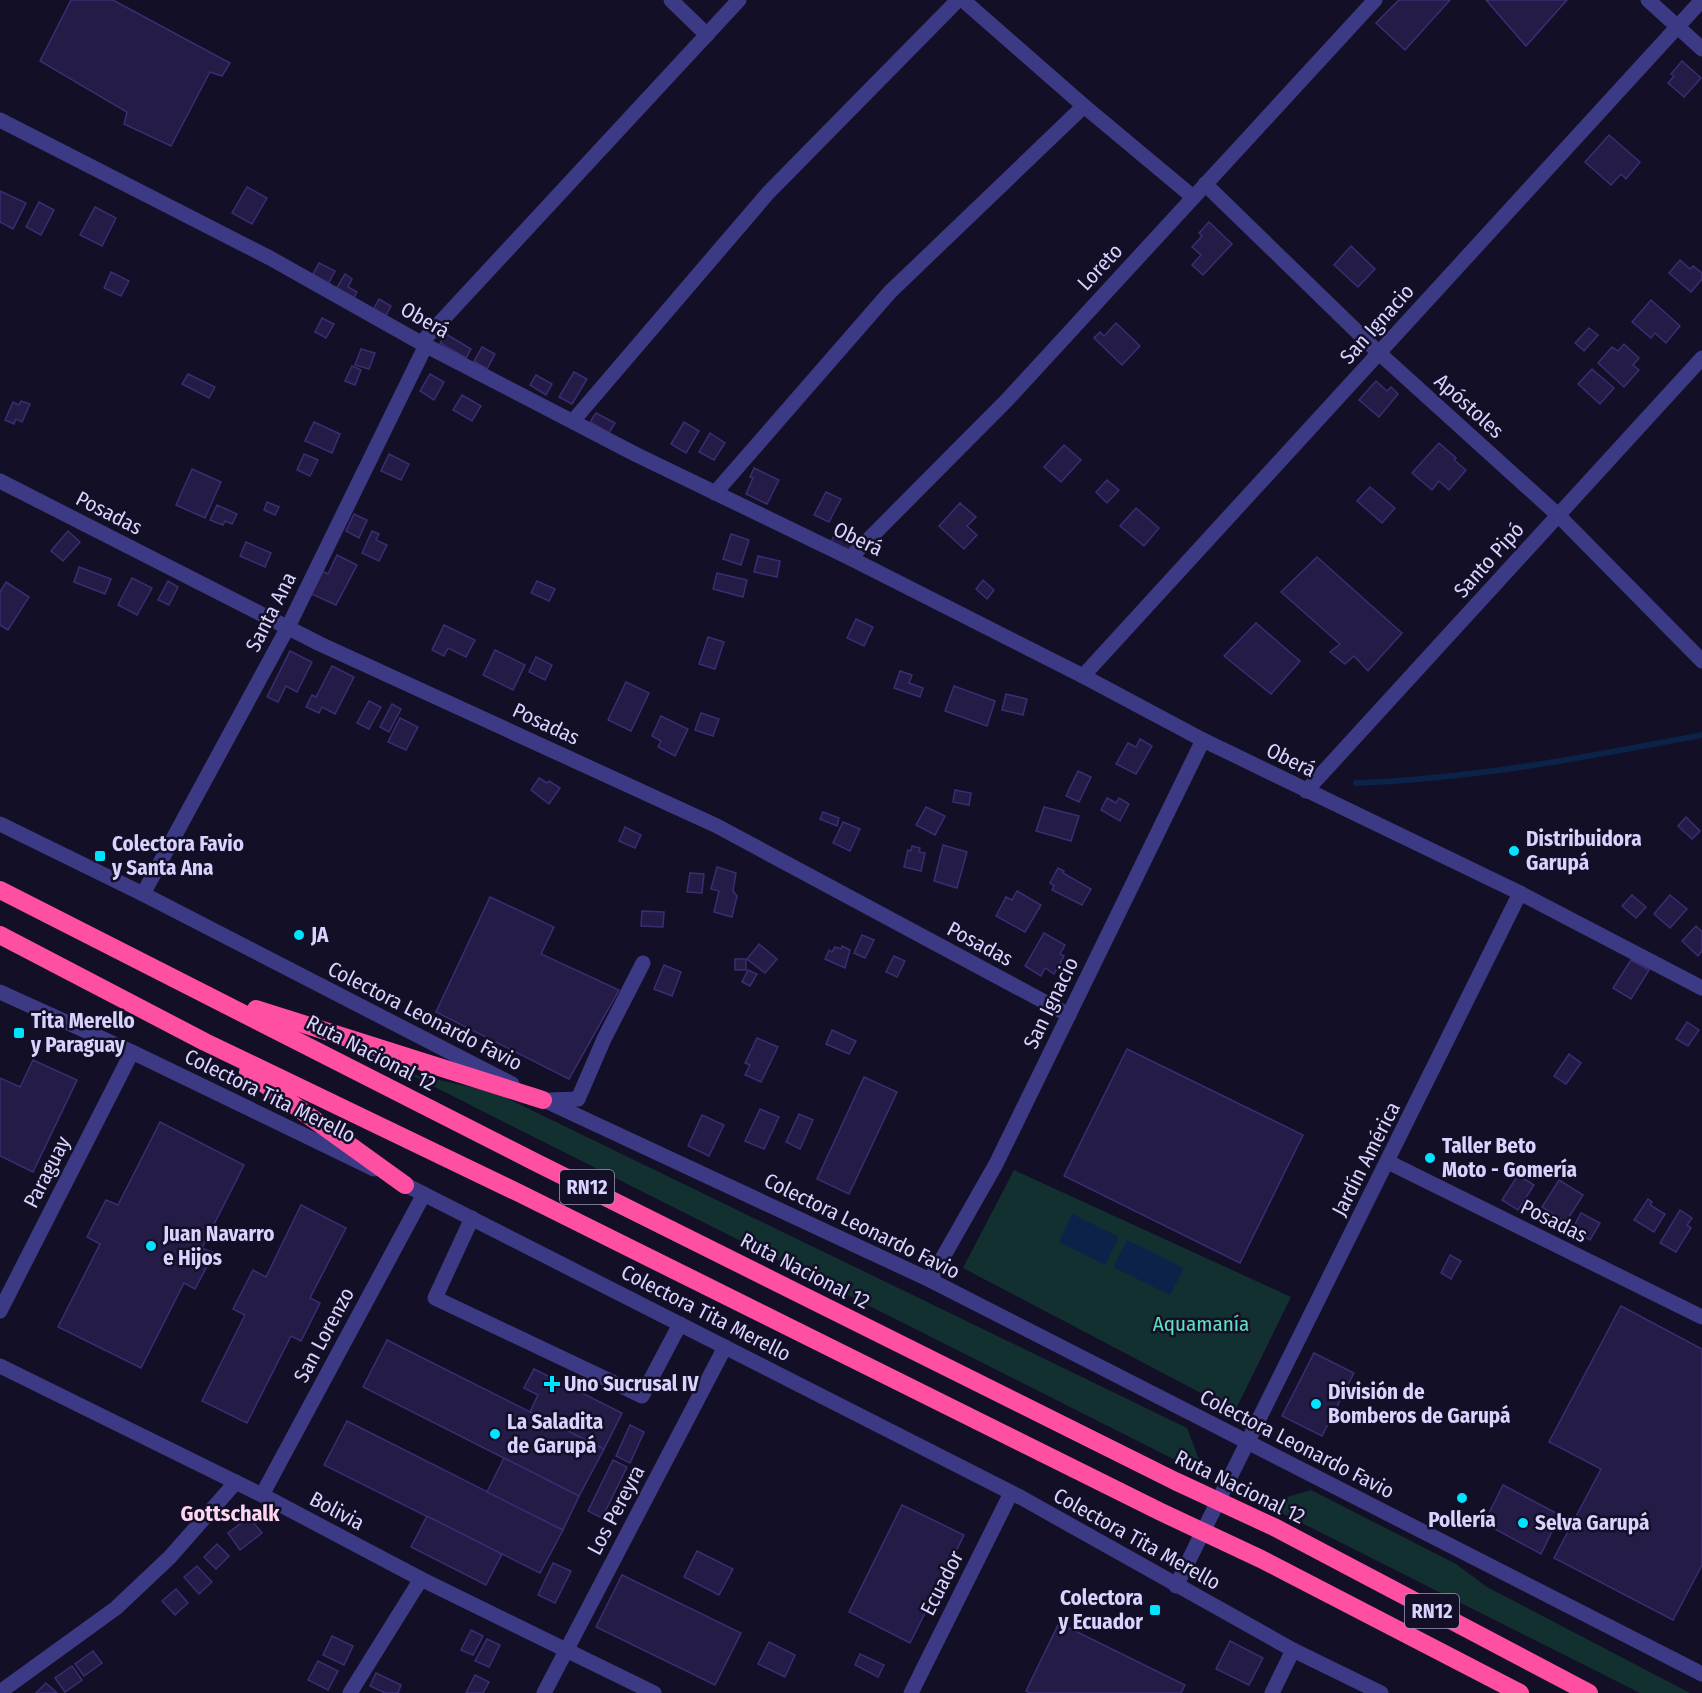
<svg xmlns="http://www.w3.org/2000/svg" width="1702" height="1693" font-family="'Fira Sans Condensed',sans-serif">
<rect width="100%" height="100%" fill="#130f26"/>
<g fill="#12302f">
<polygon points="407,1073 494,1092 1187,1428 1205,1475"/>
<polygon points="1014,1170 1291,1297 1235,1411 963,1268"/>
<polygon points="1311,1490 1456,1564 1487,1587 1690,1693 1640,1693 1264,1504"/>
</g>
<g fill="#0c2248">
<polygon points="1072,1214 1119,1237 1105,1265 1059,1242"/>
<polygon points="1127,1240 1184,1268 1170,1295 1113,1267"/>
</g>
<g fill="none" stroke-linecap="round" stroke-linejoin="round">
<path stroke="#0c2248" stroke-width="6" d="M1356,783C1473,779 1587,757 1702,735"/>
</g>
<g fill="#241b47" stroke="#3b2d73" stroke-width="1.5">
<polygon points="71,0 113,0 230,63 222,76 210,72 171,146 124,124 127,112 40,61"/>
<polygon points="1399,0 1450,0 1405,50 1376,23"/>
<polygon points="1486,0 1567,0 1526,46"/>
<polygon points="1682,61 1701,78 1684,97 1668,83 1674,76 1671,74"/>
<polygon points="1609,135 1640,162 1626,179 1621,174 1611,185 1585,162"/>
<polygon points="247,187 267,198 252,224 232,213"/>
<polygon points="0,191 26,203 13,229 0,222"/>
<polygon points="39,202 54,210 41,235 26,227"/>
<polygon points="95,207 116,218 102,246 80,235"/>
<polygon points="1209,222 1232,244 1203,275 1192,265 1201,255 1192,247 1202,236 1199,233"/>
<polygon points="1351,246 1375,269 1358,287 1334,265"/>
<polygon points="1680,260 1690,269 1693,266 1702,273 1702,279 1691,292 1669,273"/>
<polygon points="319,263 335,271 327,286 311,278"/>
<polygon points="111,272 129,281 121,296 104,288"/>
<polygon points="345,274 352,279 348,287 357,292 353,299 336,289"/>
<polygon points="379,299 391,306 385,317 373,310"/>
<polygon points="1651,300 1680,326 1666,343 1655,333 1651,338 1632,322"/>
<polygon points="322,318 334,324 326,338 315,332"/>
<polygon points="1116,323 1140,346 1122,365 1094,338 1100,332 1104,336"/>
<polygon points="1589,328 1598,335 1584,351 1575,343"/>
<polygon points="446,334 471,349 466,358 440,343"/>
<polygon points="1624,344 1639,358 1633,365 1639,370 1624,387 1598,363 1612,347 1618,351"/>
<polygon points="482,347 495,354 487,369 474,361"/>
<polygon points="361,349 375,353 369,369 355,365"/>
<polygon points="352,366 361,370 355,385 345,381"/>
<polygon points="1592,369 1614,388 1600,404 1578,384"/>
<polygon points="574,372 587,379 572,404 559,397"/>
<polygon points="188,374 215,387 209,398 182,384"/>
<polygon points="430,374 444,382 434,400 420,391"/>
<polygon points="536,375 552,384 546,395 530,385"/>
<polygon points="1376,381 1387,391 1391,387 1398,394 1379,417 1359,400"/>
<polygon points="462,395 481,406 472,421 453,410"/>
<polygon points="21,401 30,404 22,422 16,419 14,424 5,420 13,402 19,405"/>
<polygon points="596,413 615,423 609,433 590,422"/>
<polygon points="314,422 340,434 332,453 305,441"/>
<polygon points="684,422 699,431 686,453 671,444"/>
<polygon points="710,433 725,443 714,460 699,452"/>
<polygon points="1439,443 1456,458 1454,460 1466,470 1449,490 1439,481 1432,490 1412,473"/>
<polygon points="1064,445 1081,460 1061,482 1044,467"/>
<polygon points="304,454 318,460 310,476 297,470"/>
<polygon points="389,454 409,464 401,480 381,471"/>
<polygon points="754,468 779,480 767,504 746,494 753,478 750,477"/>
<polygon points="192,469 221,482 205,518 176,505"/>
<polygon points="1107,480 1119,490 1107,503 1096,492"/>
<polygon points="1370,487 1395,508 1382,523 1357,501"/>
<polygon points="826,492 841,499 829,522 814,515"/>
<polygon points="267,502 279,507 275,515 264,510"/>
<polygon points="960,503 976,517 967,526 977,535 964,549 939,526"/>
<polygon points="217,505 237,514 232,524 225,521 223,525 210,520"/>
<polygon points="1136,508 1159,528 1144,546 1120,526"/>
<polygon points="354,514 367,520 359,538 346,531"/>
<polygon points="837,530 855,539 848,553 830,544"/>
<polygon points="68,531 80,542 63,561 51,551"/>
<polygon points="372,531 379,534 376,540 387,545 379,561 362,553"/>
<polygon points="731,534 749,540 741,565 723,559"/>
<polygon points="246,542 271,553 265,567 240,556"/>
<polygon points="337,555 357,565 336,605 307,592 318,569 328,574"/>
<polygon points="758,556 780,561 777,577 754,572"/>
<polygon points="1317,557 1402,633 1368,671 1354,656 1345,664 1330,652 1340,644 1281,592"/>
<polygon points="79,567 111,579 105,594 74,582"/>
<polygon points="717,573 747,580 743,597 713,589"/>
<polygon points="132,578 152,588 137,615 118,605"/>
<polygon points="983,580 994,590 987,599 976,589"/>
<polygon points="168,581 178,587 169,605 158,600"/>
<polygon points="537,581 555,589 549,601 531,593"/>
<polygon points="6,582 29,597 8,630 0,625 0,592"/>
<polygon points="856,619 873,627 864,646 847,638"/>
<polygon points="1256,623 1300,661 1271,694 1224,656"/>
<polygon points="444,625 475,640 466,657 448,648 444,656 432,650"/>
<polygon points="708,637 724,642 715,669 699,664"/>
<polygon points="495,650 525,665 513,690 483,675"/>
<polygon points="290,651 312,662 297,692 286,686 278,702 267,697"/>
<polygon points="536,657 552,665 545,680 529,672"/>
<polygon points="332,666 354,677 335,714 322,707 319,713 306,707 312,695 316,697"/>
<polygon points="900,671 912,675 909,683 923,688 920,697 894,688"/>
<polygon points="626,682 649,693 631,731 608,720"/>
<polygon points="954,686 995,701 987,726 945,711"/>
<polygon points="1006,694 1027,699 1023,715 1002,710"/>
<polygon points="369,701 381,707 369,729 357,723"/>
<polygon points="392,704 401,709 389,732 380,727"/>
<polygon points="701,713 719,719 713,736 695,730"/>
<polygon points="661,716 688,729 675,756 658,747 661,741 652,736"/>
<polygon points="400,718 418,727 406,750 388,742"/>
<polygon points="1140,739 1152,746 1136,774 1116,764 1128,743 1136,747"/>
<polygon points="1078,771 1091,777 1079,802 1066,796"/>
<polygon points="539,778 547,783 549,781 560,788 549,804 531,790"/>
<polygon points="955,790 971,793 969,805 953,802"/>
<polygon points="1107,798 1116,803 1119,798 1129,804 1120,821 1101,810"/>
<polygon points="926,807 945,816 935,835 916,825"/>
<polygon points="1044,807 1079,816 1071,841 1036,831"/>
<polygon points="823,812 839,818 837,826 820,819"/>
<polygon points="1686,817 1700,831 1692,839 1678,826"/>
<polygon points="843,822 860,829 850,851 833,843"/>
<polygon points="625,827 641,835 635,848 619,841"/>
<polygon points="943,845 967,852 957,888 934,881"/>
<polygon points="912,846 920,848 919,852 925,853 921,871 904,867 908,850 911,851"/>
<polygon points="717,867 736,873 733,891 737,896 732,917 714,912 719,891 711,889"/>
<polygon points="1058,868 1064,871 1063,873 1091,889 1082,905 1052,890 1054,886 1050,883"/>
<polygon points="690,873 704,874 702,893 687,892"/>
<polygon points="1017,891 1041,905 1025,932 996,916 1006,897 1012,900"/>
<polygon points="1632,895 1646,907 1636,918 1622,906"/>
<polygon points="1670,895 1687,909 1670,928 1654,914"/>
<polygon points="490,897 554,927 541,954 619,990 569,1079 436,1012"/>
<polygon points="642,911 664,912 663,927 641,926"/>
<polygon points="1696,926 1702,932 1702,951 1698,956 1682,941"/>
<polygon points="1044,933 1065,945 1060,954 1064,956 1054,974 1045,968 1041,976 1025,966"/>
<polygon points="862,935 874,940 865,958 854,953"/>
<polygon points="759,944 777,959 765,973 747,959"/>
<polygon points="842,946 850,950 845,968 825,959 829,950 832,952 835,947 841,949"/>
<polygon points="894,956 905,961 897,977 886,972"/>
<rect x="735" y="959" width="11" height="11"/>
<polygon points="1631,960 1649,970 1631,999 1613,988"/>
<polygon points="664,965 681,972 672,996 654,989"/>
<polygon points="748,970 757,974 750,986 742,982"/>
<polygon points="1687,1022 1699,1030 1688,1046 1676,1039"/>
<polygon points="832,1030 856,1041 849,1054 826,1044"/>
<polygon points="757,1038 778,1047 761,1082 745,1075 750,1065 745,1063"/>
<polygon points="1127,1049 1303,1135 1240,1263 1064,1176"/>
<polygon points="1569,1054 1581,1063 1566,1084 1554,1076"/>
<polygon points="33,1060 77,1080 33,1172 0,1156 0,1078 20,1087"/>
<polygon points="864,1077 897,1092 849,1194 817,1179"/>
<polygon points="760,1109 779,1117 764,1149 745,1141"/>
<polygon points="799,1114 813,1120 800,1149 786,1142"/>
<polygon points="702,1115 724,1125 709,1156 688,1146"/>
<polygon points="160,1122 244,1165 202,1248 214,1253 195,1289 184,1283 141,1368 58,1327 100,1244 87,1237 106,1200 118,1205"/>
<polygon points="1518,1175 1534,1185 1518,1210 1502,1200"/>
<polygon points="1559,1180 1583,1195 1566,1222 1542,1207"/>
<polygon points="1648,1199 1652,1202 1650,1205 1665,1214 1654,1232 1634,1220"/>
<polygon points="301,1205 346,1228 310,1298 320,1303 301,1341 291,1336 247,1423 202,1401 245,1315 233,1309 253,1270 266,1277"/>
<polygon points="1680,1210 1692,1218 1687,1225 1691,1228 1676,1252 1660,1243"/>
<polygon points="1581,1213 1600,1223 1590,1240 1572,1230"/>
<polygon points="1450,1255 1461,1261 1451,1279 1441,1273"/>
<polygon points="1621,1306 1702,1349 1702,1565 1673,1620 1554,1558 1601,1469 1549,1442"/>
<polygon points="387,1340 604,1449 579,1496 363,1387"/>
<polygon points="1314,1353 1354,1373 1322,1436 1282,1416"/>
<polygon points="534,1369 622,1413 604,1449 530,1412 538,1395 524,1388"/>
<polygon points="347,1421 563,1530 540,1573 324,1465"/>
<polygon points="630,1425 644,1432 630,1463 616,1456"/>
<polygon points="504,1458 579,1496 563,1530 487,1492"/>
<polygon points="613,1460 627,1467 602,1518 588,1511"/>
<polygon points="1503,1485 1560,1515 1541,1554 1484,1523"/>
<polygon points="902,1505 964,1535 910,1643 849,1612"/>
<polygon points="427,1516 502,1554 486,1585 411,1547"/>
<polygon points="249,1517 262,1533 240,1550 228,1533"/>
<polygon points="217,1544 229,1556 216,1569 204,1557"/>
<polygon points="697,1551 733,1569 719,1595 684,1577"/>
<polygon points="553,1563 571,1571 555,1603 538,1595"/>
<polygon points="197,1566 212,1582 199,1594 184,1577"/>
<polygon points="622,1575 741,1633 715,1685 596,1627"/>
<polygon points="176,1589 188,1603 175,1615 162,1601"/>
<polygon points="1059,1623 1185,1685 1181,1693 1030,1693 1026,1691"/>
<polygon points="471,1630 483,1636 473,1655 461,1650"/>
<polygon points="332,1636 353,1646 344,1665 323,1655"/>
<polygon points="487,1639 500,1645 489,1667 475,1661"/>
<polygon points="1230,1641 1263,1658 1249,1685 1216,1669"/>
<polygon points="769,1642 795,1655 785,1677 758,1664"/>
<polygon points="93,1651 102,1663 84,1676 75,1664"/>
<polygon points="860,1654 884,1665 878,1677 855,1665"/>
<polygon points="318,1661 338,1671 328,1690 308,1680"/>
<polygon points="72,1666 82,1680 65,1692 55,1678"/>
<polygon points="376,1673 401,1685 398,1693 385,1693 370,1686"/>
<polygon points="475,1675 489,1682 483,1693 466,1693"/>
<polygon points="46,1683 57,1693 36,1693"/>
</g>
<g fill="none" stroke-linecap="round" stroke-linejoin="round">
<g stroke="#3d3a85" stroke-width="15">
<polyline points="671,0 707,35"/>
<polyline points="963,0 1084,106 1193,197"/>
<polyline points="1648,0 1702,49"/>
<polyline points="0,120 270,258 421,343 637,455 850,558 1083,676 1203,740 1520,893 1702,988"/>
<polyline points="1205,184 1379,353 1558,515 1702,661"/>
<polyline points="421,343 739,0"/>
<polyline points="573,421 768,193 958,0"/>
<polyline points="0,481 320,644 717,826 1069,1015"/>
<polyline points="715,493 890,292 1084,106"/>
<polyline points="850,558 1007,400 1375,0"/>
<polyline points="1083,676 1702,0"/>
<polyline points="1306,791 1702,358"/>
<polyline points="0,824 143,894 512,1084"/>
<polyline points="143,894 288,627 426,345"/>
<polyline points="0,992 132,1052 374,1169"/>
<polyline points="533,1095 930,1280 1702,1674"/>
<polyline points="549,1100 578,1099 604,1039 643,963"/>
<polyline points="1388,1162 1702,1317"/>
<polyline points="396,1180 1022,1498 1293,1650 1381,1693"/>
<polyline points="472,1218 435,1298 642,1396 680,1324"/>
<polyline points="930,1280 996,1164 1203,740"/>
<polyline points="0,1311 132,1052"/>
<polyline points="0,1366 262,1495 421,1579 654,1693"/>
<polyline points="262,1495 424,1194"/>
<polyline points="1176,1586 1520,893"/>
<polyline points="0,1692 116,1608 170,1557 236,1482"/>
<polyline points="350,1693 421,1579"/>
<polyline points="544,1693 725,1347"/>
<polyline points="911,1693 1011,1493"/>
<polyline points="1272,1693 1293,1650"/>
</g>
<g stroke="#ff4fa3" stroke-width="18">
<polyline points="0,890 537,1163 1175,1481 1276,1528 1589,1693"/>
<polyline points="0,935 205,1042 519,1193 1161,1512 1261,1559 1520,1693"/>
<polyline points="256,1009 543,1100"/>
<polyline points="248,1072 405,1185"/>
</g>
</g>
<g fill="#00e5ff" stroke="#130f26" stroke-width="2">
<circle cx="1514" cy="851" r="6"/>
<rect x="94" y="850" width="12" height="12" rx="3"/>
<circle cx="299" cy="935" r="6"/>
<rect x="13" y="1027" width="12" height="12" rx="3"/>
<circle cx="1430" cy="1158" r="6"/>
<circle cx="151" cy="1246" r="6"/>
<path d="M549 1375h6v6h6v6h-6v6h-6v-6h-6v-6h6z"/>
<circle cx="1316" cy="1404" r="6"/>
<circle cx="495" cy="1434" r="6"/>
<circle cx="1462" cy="1498" r="6"/>
<circle cx="1523" cy="1523" r="6"/>
<rect x="1149" y="1604" width="12" height="12" rx="3"/>
</g>
<g text-anchor="middle" dominant-baseline="central" stroke-width="5" stroke-linejoin="round" paint-order="stroke">
<g fill="#130f26" stroke="#9e99be" stroke-width="1.5">
<rect x="560" y="1170" width="54" height="34" rx="4.5"/>
<rect x="1405" y="1594" width="54" height="34" rx="4.5"/>
</g>
<g font-size="20" font-weight="bold" fill="#d9d4ff">
<text x="587" y="1187">RN12</text>
<text x="1432" y="1611">RN12</text>
</g>
<g font-size="21" fill="#d9d4ff" stroke="#130f26">
<text transform="translate(1100 267) rotate(-47)">Loreto</text>
<text transform="translate(425 320) rotate(29)">Oberá</text>
<text transform="translate(1377 324) rotate(-48)">San Ignacio</text>
<text transform="translate(1469 406) rotate(42)">Apóstoles</text>
<text transform="translate(109 513) rotate(27)">Posadas</text>
<text transform="translate(858 539) rotate(26)">Oberá</text>
<text transform="translate(1489 560) rotate(-48)">Santo Pipó</text>
<text transform="translate(271 612) rotate(-63)">Santa Ana</text>
<text transform="translate(546 724) rotate(25)">Posadas</text>
<text transform="translate(1291 760) rotate(26)">Oberá</text>
<text transform="translate(980 944) rotate(28)">Posadas</text>
<text transform="translate(1051 1003) rotate(-64)">San Ignacio</text>
<text transform="translate(425 1016) rotate(27)">Colectora Leonardo Favio</text>
<text transform="translate(371 1053) rotate(27)">Ruta Nacional 12</text>
<text transform="translate(270 1096) rotate(26)">Colectora Tita Merello</text>
<text transform="translate(1366 1159) rotate(-63)">Jardín América</text>
<text transform="translate(47 1172) rotate(-63)">Paraguay</text>
<text transform="translate(1554 1221) rotate(26)">Posadas</text>
<text transform="translate(862 1226) rotate(26)">Colectora Leonardo Favio</text>
<text transform="translate(805 1271) rotate(27)">Ruta Nacional 12</text>
<text transform="translate(706 1313) rotate(27)">Colectora Tita Merello</text>
<text transform="translate(324 1335) rotate(-62)">San Lorenzo</text>
<text transform="translate(1297 1444) rotate(27)">Colectora Leonardo Favio</text>
<text transform="translate(1240 1487) rotate(26)">Ruta Nacional 12</text>
<text transform="translate(616 1510) rotate(-62)">Los Pereyra</text>
<text transform="translate(337 1511) rotate(28)">Bolivia</text>
<text transform="translate(1137 1539) rotate(29)">Colectora Tita Merello</text>
<text transform="translate(942 1583) rotate(-63)">Ecuador</text>
</g>
<g font-size="21" font-weight="bold" fill="#d9d4ff" stroke="#130f26" text-anchor="start">
<text x="1526" y="839">Distribuidora<tspan x="1526" dy="24">Garupá</tspan></text>
<text x="112" y="844">Colectora Favio<tspan x="112" dy="24">y Santa Ana</tspan></text>
<text x="311" y="935">JA</text>
<text x="31" y="1021">Tita Merello<tspan x="31" dy="24">y Paraguay</tspan></text>
<text x="1442" y="1146">Taller Beto<tspan x="1442" dy="24">Moto - Gomería</tspan></text>
<text x="163" y="1234">Juan Navarro<tspan x="163" dy="24">e Hijos</tspan></text>
<text x="564" y="1384">Uno Sucrusal IV</text>
<text x="1328" y="1392">División de<tspan x="1328" dy="24">Bomberos de Garupá</tspan></text>
<text x="507" y="1422">La Saladita<tspan x="507" dy="24">de Garupá</tspan></text>
<text x="1462" y="1520" text-anchor="middle">Pollería</text>
<text x="1535" y="1523">Selva Garupá</text>
<text x="1143" y="1598" text-anchor="end">Colectora<tspan x="1143" dy="24">y Ecuador</tspan></text>
</g>
<g font-size="21" fill="#5fe0c0" stroke="#130f26">
<text x="1201" y="1324">Aquamanía</text>
</g>
<g font-size="22" font-weight="bold" fill="#ffd6f0" stroke="#130f26">
<text x="230" y="1513">Gottschalk</text>
</g>
</g>
</svg>
